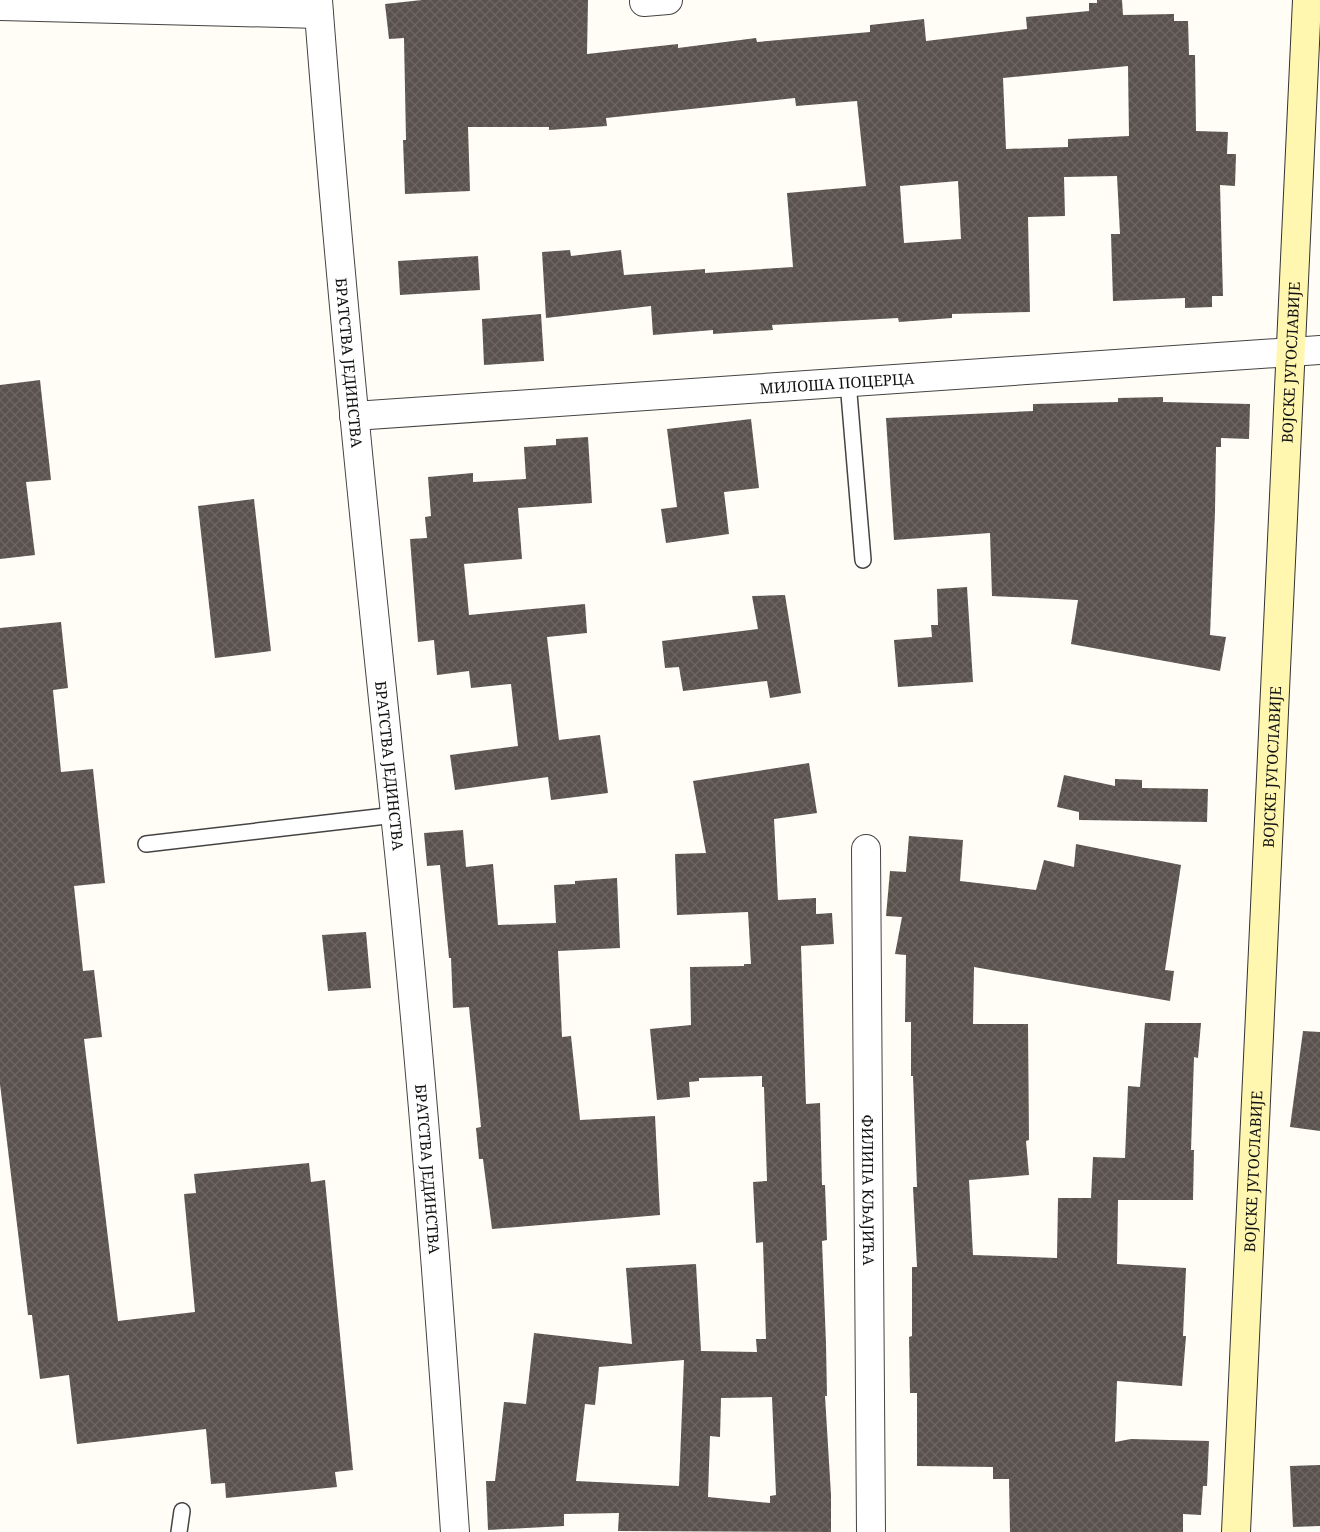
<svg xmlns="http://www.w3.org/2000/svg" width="1320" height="1532" font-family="'Noto Serif',serif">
<defs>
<pattern id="building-cross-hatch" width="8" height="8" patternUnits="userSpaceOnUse" patternTransform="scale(1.25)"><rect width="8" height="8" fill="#5a524d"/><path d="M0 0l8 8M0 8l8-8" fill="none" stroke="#6d6662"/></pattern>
</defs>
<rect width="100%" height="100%" fill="#fffdf5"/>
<g fill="url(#building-cross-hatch)" fill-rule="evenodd">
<path d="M422,0H588L587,54L678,44V48L756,38L757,42L870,32V25L924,19L926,41L1027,29L1026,17L1089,11V3H1097V0H1122L1123,15L1174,14V21H1188L1189,55H1195L1196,131L1228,132L1227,154H1236L1235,186L1220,185L1223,296H1212V307L1185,308V298L1113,301L1111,234H1120L1117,176L1064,177L1065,216L1028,217L1030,312L952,314V318L899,322L898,318L772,325L773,330L713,334V330L653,335L651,306L546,318L542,252L570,250L571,256L621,250L624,275L705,269V273L793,267L787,193L866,186L857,101L796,106L795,98L606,118L607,126L549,130V127H468L470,191L405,194L403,140H406L404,38L389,39L385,4ZM1128,66L1129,136L1068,139V147L1006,149L1003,78ZM958,181L961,239L904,243L900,186Z"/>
<polygon points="478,256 480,290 400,295 398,261"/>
<polygon points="541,314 544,361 484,365 482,319"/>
<polygon points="40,380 51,480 26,482 35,555 0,559 0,385"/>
<polygon points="1163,397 1163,402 1250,404 1249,439 1221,438 1221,447 1216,447 1215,512 1210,635 1226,637 1220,671 1071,644 1078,600 992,596 990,533 894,540 886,418 1033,411 1033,404 1118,402 1118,398"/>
<polygon points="751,419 759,488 724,492 729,534 666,543 661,509 677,507 667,429"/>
<polygon points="588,437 592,503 518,508 522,559 464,564 469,615 585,604 587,633 547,637 559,740 600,735 608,793 551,800 548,777 455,790 450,755 518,746 511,684 471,688 469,671 437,675 434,640 418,642 410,539 427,538 425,517 431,516 428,477 473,473 473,482 526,479 524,447 556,445 556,439"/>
<polygon points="254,499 271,651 215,658 198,506"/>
<polygon points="967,587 973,682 898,687 894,640 932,637 931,625 938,625 937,589"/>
<polygon points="785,595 801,693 770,698 767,681 683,691 679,667 665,668 662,641 758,629 752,596"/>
<polygon points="61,622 68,688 53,690 61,772 93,769 105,883 74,886 83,971 94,970 102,1037 84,1039 118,1321 195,1312 184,1194 196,1193 194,1174 309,1163 311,1182 325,1180 353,1470 335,1472 337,1487 226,1498 225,1483 211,1484 206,1429 77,1444 69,1375 40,1379 32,1315 28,1315 0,1084 0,628"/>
<path d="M809,763L817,813L774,819L778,900L816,898V914L832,913L834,944L801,946L806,1104L820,1103L822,1185H825L827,1240L822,1241L826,1344L827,1396H825L831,1495V1532L618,1531L619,1513L564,1514V1526L488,1530L486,1481H495L504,1402L526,1404L534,1333L632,1344L626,1268L696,1264L701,1351L757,1352L756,1339H766L763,1242L756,1243L753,1182L767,1181L764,1087H762V1076L699,1078V1081L689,1082L690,1097L657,1100L650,1029L691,1025L690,967L744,966V964H751L748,912L677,915L675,854L706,853L693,781ZM684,1360L679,1486L576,1481L585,1404L595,1405L599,1367ZM772,1397L776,1495L770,1496V1503L708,1497L710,1436L720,1437L721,1398Z"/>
<polygon points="1064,775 1115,786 1115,779 1142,780 1142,788 1208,789 1207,822 1079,820 1079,812 1057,807"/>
<polygon points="463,830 466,867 493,864 498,925 556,923 554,885 575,884 575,881 617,878 620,948 558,951 562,1037 571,1036 580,1120 655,1116 660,1215 492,1229 483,1159 479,1159 476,1128 481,1127 469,1007 453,1008 451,958 449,958 440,865 427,866 424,833"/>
<polygon points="909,836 963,840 960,881 1036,890 1044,860 1074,867 1076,844 1181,865 1165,970 1174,971 1170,1001 974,967 973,1024 1028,1024 1029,1140 1026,1141 1029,1175 969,1180 973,1255 1057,1258 1058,1198 1091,1198 1093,1157 1125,1158 1128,1086 1140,1087 1145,1023 1201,1023 1198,1058 1194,1057 1191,1150 1194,1150 1193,1200 1118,1200 1117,1264 1186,1268 1183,1336 1186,1336 1182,1386 1117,1381 1115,1442 1131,1439 1209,1441 1207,1486 1203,1486 1201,1515 1183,1514 1183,1532 1010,1532 1009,1479 993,1479 993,1467 917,1466 917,1393 910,1393 909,1337 912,1336 912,1267 917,1267 913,1187 917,1187 913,1076 911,1076 911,1022 905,1022 906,955 895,954 902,917 886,916 890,871 906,872"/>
<polygon points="366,932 371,988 328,991 322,935"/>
<polygon points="1303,1031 1320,1032 1320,1131 1290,1127"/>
<polygon points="1320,1465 1320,1526 1293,1527 1290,1466"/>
</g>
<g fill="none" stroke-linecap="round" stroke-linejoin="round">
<g stroke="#444" stroke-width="18">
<g id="service">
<polyline points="848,382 863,560"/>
<polyline points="146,844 395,815"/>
<polyline points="179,1532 182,1511"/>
</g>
</g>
<g stroke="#444" stroke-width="30">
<g id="minor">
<path id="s1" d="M318,0C339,275 367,549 396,823C421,1059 439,1296 455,1532"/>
<polyline points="644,2 668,0"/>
<polyline points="0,6 319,14"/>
<path id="s2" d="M354,416L1320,350"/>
<path id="s3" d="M866,849L871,1532"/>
</g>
</g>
<g stroke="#333" stroke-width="30">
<g id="secondary">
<path id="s4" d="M1236,1532L1307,0"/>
</g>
</g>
<use href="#service" stroke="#fff" stroke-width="15"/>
<use href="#minor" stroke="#fff" stroke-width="28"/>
<use href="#secondary" stroke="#fff6b0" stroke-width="28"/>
</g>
<g text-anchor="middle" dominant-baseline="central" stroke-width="5" stroke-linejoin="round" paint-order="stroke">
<g font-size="15" fill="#111" stroke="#fff">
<text stroke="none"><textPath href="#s4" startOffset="1171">ВОЈСКЕ ЈУГОСЛАВИЈЕ</textPath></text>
<text stroke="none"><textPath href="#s1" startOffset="364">БРАТСТВА ЈЕДИНСТВА</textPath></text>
<text stroke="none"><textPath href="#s2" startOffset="484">МИЛОША ПОЦЕРЦА</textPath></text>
<text stroke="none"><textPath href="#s1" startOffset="769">БРАТСТВА ЈЕДИНСТВА</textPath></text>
<text stroke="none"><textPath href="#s4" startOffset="766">ВОЈСКЕ ЈУГОСЛАВИЈЕ</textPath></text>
<text stroke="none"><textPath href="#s1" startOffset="1174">БРАТСТВА ЈЕДИНСТВА</textPath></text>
<text stroke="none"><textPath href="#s4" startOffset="361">ВОЈСКЕ ЈУГОСЛАВИЈЕ</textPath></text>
<text stroke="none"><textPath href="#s3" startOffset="341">ФИЛИПА КЉАЈИЋА</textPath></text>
</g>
</g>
</svg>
